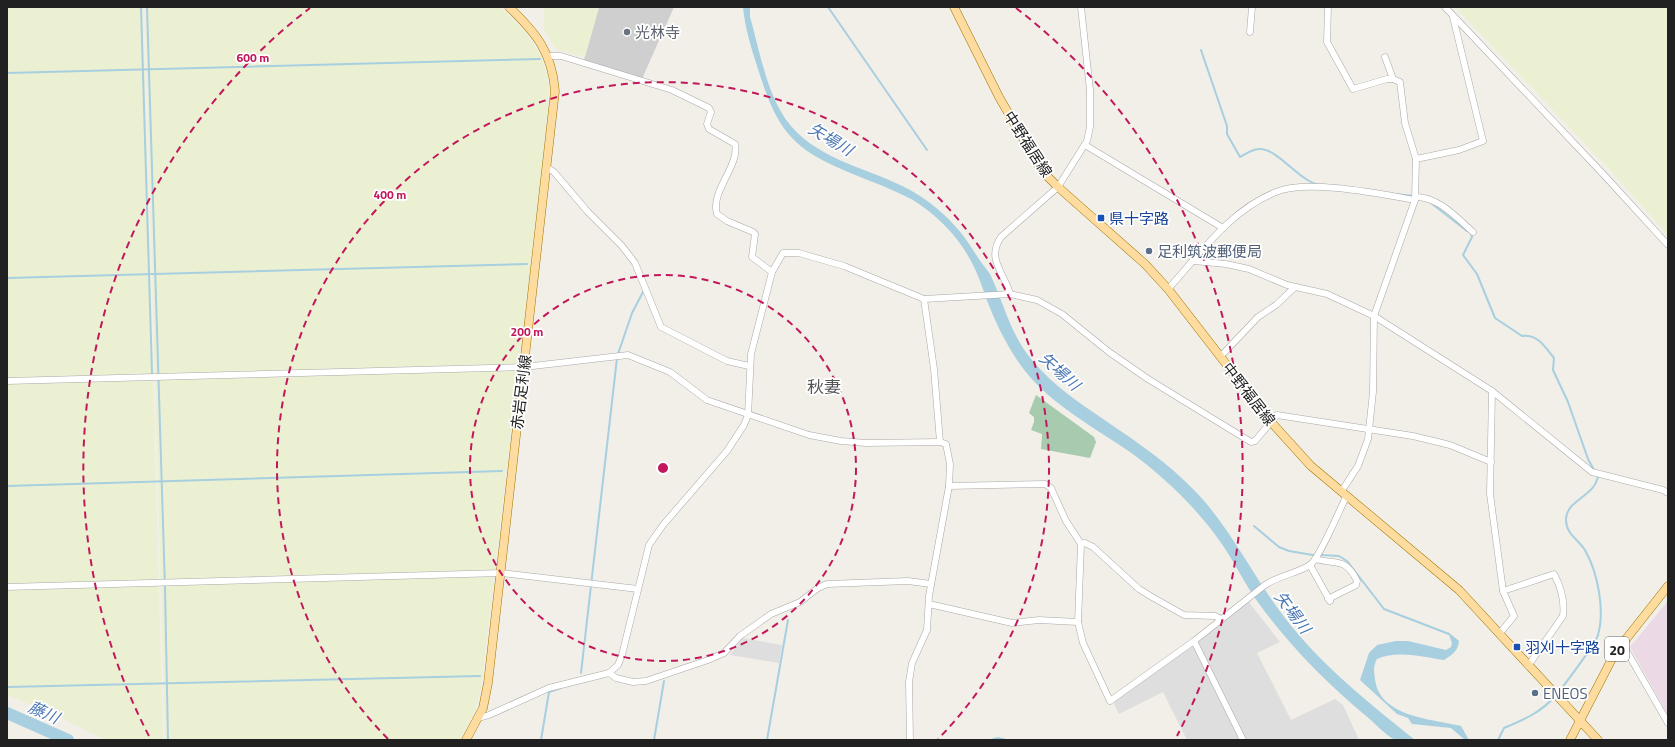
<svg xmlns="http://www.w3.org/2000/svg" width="1675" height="747" font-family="'Titillium Web','Noto Sans JP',sans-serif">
<rect width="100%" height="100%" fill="#f1efe7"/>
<g fill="#dfdede">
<polygon points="1248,601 1280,642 1257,653 1291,720 1335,699 1343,705 1359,740 1187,740 1163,692 1119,714 1114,704 1115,701 1194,645"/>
<polygon points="743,638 782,645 779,663 730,655"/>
</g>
<polygon fill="#ebd9e6" points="1668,601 1668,715 1630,647"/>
<polygon fill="#cfcfcf" points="599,7 674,7 641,81 583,63"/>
<g fill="#ecf0d3">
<polygon points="7,7 143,7 163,740 106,740 51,713 7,695"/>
<polygon points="145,7 500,7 524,30 542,57 548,79 549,92 543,158 481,688 475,710 461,740 165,740"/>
<polygon points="544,7 599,7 585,57 556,49 544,30"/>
<polygon points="1455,7 1668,7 1668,235 1612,172"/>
</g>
<polygon fill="#a8cbb0" points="1036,395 1094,437 1096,442 1090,458 1041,449 1042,434 1031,430 1034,422 1034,417 1029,413"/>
<g fill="#a7cfe0">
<path d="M743,7H750V17C760,51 767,98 791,126C822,162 870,168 910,190C926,199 942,211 954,225C965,236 972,249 981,262C984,266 987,270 990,274C1004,303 1010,334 1032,360C1052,385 1080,403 1106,421C1137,442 1168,463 1194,490C1231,528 1253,577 1285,618C1321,665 1369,703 1415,740C1409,740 1401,742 1396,740C1388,738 1373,721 1366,716C1325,682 1288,644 1257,601C1243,581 1233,559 1219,540C1194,505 1164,477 1130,452C1095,428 1052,405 1025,371C1008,349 996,324 986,298C982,286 978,274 972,263C959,237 937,215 913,200C885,185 854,176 826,162C782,141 771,110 757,66C751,47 745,28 743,7Z"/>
<path d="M1448,632L1459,641C1458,651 1453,654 1444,660C1422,657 1398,650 1377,659C1373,666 1374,671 1375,679C1379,717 1432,719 1461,726L1469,740H1465L1451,728L1412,724L1408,718L1397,714L1360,680L1369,653L1377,645L1396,641H1408L1446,650L1451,647L1452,643Z"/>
</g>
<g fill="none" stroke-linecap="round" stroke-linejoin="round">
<g stroke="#a7cfe0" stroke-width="2">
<polyline points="141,7 152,373"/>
<polyline points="147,7 165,588 168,740"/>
<polyline points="828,7 927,150"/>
<path d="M1201,50L1227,126V134L1240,157C1245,154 1254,148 1260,149C1278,149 1298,180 1319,185"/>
<polyline points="7,73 540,59"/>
<polyline points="1395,194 1414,196"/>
<polyline points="1431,203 1467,231"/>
<path d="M1471,233L1472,237L1463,255L1477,274L1495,318L1522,336C1538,334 1545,347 1554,358L1553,370L1568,402L1588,459L1598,477C1597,480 1596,483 1594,486C1586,498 1566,503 1566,520C1566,535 1580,540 1586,552C1598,574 1605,611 1598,635C1596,643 1565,684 1558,693"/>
<polyline points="7,278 527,264"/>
<polyline points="618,354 632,313 643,292"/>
<polyline points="7,486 502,471"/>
<polyline points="1254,526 1279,547 1289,551 1313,555"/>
<polyline points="1321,555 1339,556 1347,561 1384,609 1449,634"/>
<polyline points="581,673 617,358"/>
<polyline points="8,687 480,676"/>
<polyline points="541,740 549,692 561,688"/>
<polyline points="654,740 664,681"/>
<polyline points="767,740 788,620"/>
<polyline points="991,740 998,738 1006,740"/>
<path d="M1498,740L1504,728C1523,720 1542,712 1555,696"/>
</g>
<polyline stroke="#a7cfe0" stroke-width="12" points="7,713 68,740"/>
<g stroke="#a8a8a8" stroke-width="7">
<g id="minor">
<polyline points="1328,7 1327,42 1353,89 1387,79 1393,79 1400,82 1405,123 1416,159 1415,200 1374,316 1373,392 1368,439 1358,466 1341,492"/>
<polyline points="1445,7 1604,175 1668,245"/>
<polyline points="1250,32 1252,7"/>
<path d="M548,56H561L672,90L709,108L711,112L707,124L709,129L735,144C740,166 710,191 717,214L727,221L753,232L755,234L752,257L772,272"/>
<polyline points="1385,57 1393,79"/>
<polyline points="1085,145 1223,228"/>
<polyline points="1416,159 1459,150 1483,141 1453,17"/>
<polyline points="548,168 554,172 588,212 622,246 635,263 661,327 727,361 749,366"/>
<path d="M1415,197C1439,197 1456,217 1473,232"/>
<polyline points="1194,261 1226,264 1249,269 1287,285 1327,294 1374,316 1492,391 1592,472 1663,490 1668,493"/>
<path d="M1168,289C1200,254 1230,210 1276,192C1308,179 1380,194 1415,200"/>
<path d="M1010,294C1004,272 986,259 1001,237L1058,187L1087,141L1090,127V90L1081,7"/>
<polyline points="924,299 934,369 940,442"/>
<polyline points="1220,357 1258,317 1276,305 1295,287"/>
<polyline points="7,381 524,367 628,355 670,372 707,400 809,435 841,441 866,443 940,442 946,444 950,464 949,486 929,596 927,630 912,663 909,682 910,740"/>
<polyline points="1492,391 1490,494 1503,591 1514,616 1500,633"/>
<path d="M949,486L1045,484L1051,488L1066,521L1081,544L1078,622L1083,643L1110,701L1194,641L1265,585C1280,575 1298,573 1310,565C1319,559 1340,509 1346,497"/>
<polyline points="1081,544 1085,543 1093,547 1139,589 1152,597 1184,615 1215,616 1221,619"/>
<path d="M1315,559C1335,565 1345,556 1357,581L1356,585L1328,599"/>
<polyline points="1310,565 1330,601"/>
<polyline points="7,587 501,573 638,589"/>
<path d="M1503,591L1554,574C1561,587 1565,600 1563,616L1528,666"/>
<polyline points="929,604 1012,623 1039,620 1078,622"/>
<polyline points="1194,641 1243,740"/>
<polyline points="1622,643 1668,723"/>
<polyline points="609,673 616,678 633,682 646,681 708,660 724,653 740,636 771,614 800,602 818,588 827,584 908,581 931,584"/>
<polyline points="479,718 489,715 549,688 609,673 618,665 622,655 649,545 663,525 727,451 744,425 748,415 751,354 772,272 783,253 799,253 844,266 924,299 1010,294 1037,300 1062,314 1109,352 1148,379 1251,442 1255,441 1277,415 1413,436 1450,445 1491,462"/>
</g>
</g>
<g stroke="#9e7500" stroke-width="9">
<g id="major">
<polyline points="954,7 999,97 1042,171 1058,187 1145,264 1168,289 1271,422 1311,466 1459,590 1598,740"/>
<path d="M466,740L483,708L488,683L555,91C552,52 536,33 509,7"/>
<polyline points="1570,740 1615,653 1668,586"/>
</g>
</g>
<use href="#minor" stroke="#fff" stroke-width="6"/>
<use href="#major" stroke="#fedca0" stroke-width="8"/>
</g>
<g fill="none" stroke="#c2185b" stroke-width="2" stroke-dasharray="7 5">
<circle cx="663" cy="468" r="193"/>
<path d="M388 739A386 386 0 1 1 938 739"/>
<path d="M149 736A580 580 0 0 1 310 8M1016 8A580 580 0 0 1 1177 736"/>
</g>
<circle fill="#6b7280" stroke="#fff" stroke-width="1.5" cx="627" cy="32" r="4"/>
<g fill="#1a4fb4" stroke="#fff" stroke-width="1.5">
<rect x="1097" y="214" width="8" height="8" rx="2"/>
<rect x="1513" y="643" width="8" height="8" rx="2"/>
</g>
<g fill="#5c6f8a" stroke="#fff" stroke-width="1.5">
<circle cx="1149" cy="251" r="4"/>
<circle cx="1535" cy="693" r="4"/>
</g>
<g text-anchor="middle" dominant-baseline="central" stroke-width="3.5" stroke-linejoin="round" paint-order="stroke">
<rect fill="#fff" stroke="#646464" stroke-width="1" x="1605" y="637" width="24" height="24" rx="3"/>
<g font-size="14" font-weight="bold" fill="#212121">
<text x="1617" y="649">20</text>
</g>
<g font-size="15" fill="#5b616d" stroke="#fff" text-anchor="start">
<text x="635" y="32">光林寺</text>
</g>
<g font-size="15" fill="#212121" stroke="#fff">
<text transform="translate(1028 144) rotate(57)">中野福居線</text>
<text transform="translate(521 392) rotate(-83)">赤岩足利線</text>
<text transform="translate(1249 394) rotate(52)">中野福居線</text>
</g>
<g font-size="15" fill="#164399" stroke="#fff" text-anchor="start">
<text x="1109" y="218">県十字路</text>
<text x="1525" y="647">羽刈十字路</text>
</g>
<g font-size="15" fill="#4e5e75" stroke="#fff" text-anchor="start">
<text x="1157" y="251">足利筑波郵便局</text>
<text x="1543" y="693">ENEOS</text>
</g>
<g font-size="16" font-style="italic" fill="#4a77b4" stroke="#fff">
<text transform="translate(831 139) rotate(31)">矢場川</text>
<text transform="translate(1060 371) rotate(42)">矢場川</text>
<text transform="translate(1293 612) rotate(53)">矢場川</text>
<text transform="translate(44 712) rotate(24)">藤川</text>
</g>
<g font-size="17" fill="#545454" stroke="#fff">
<text x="824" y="387">秋妻</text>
</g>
</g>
<circle cx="663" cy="468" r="6" fill="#c2185b" stroke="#fff" stroke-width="2"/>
<g font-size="12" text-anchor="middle" font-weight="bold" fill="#c2185b" stroke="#fff" stroke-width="3.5" stroke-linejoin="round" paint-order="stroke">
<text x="253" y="62">600 m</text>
<text x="390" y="199">400 m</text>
<text x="527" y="336">200 m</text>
</g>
<rect width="1675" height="747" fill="none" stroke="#212121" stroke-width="16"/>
</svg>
